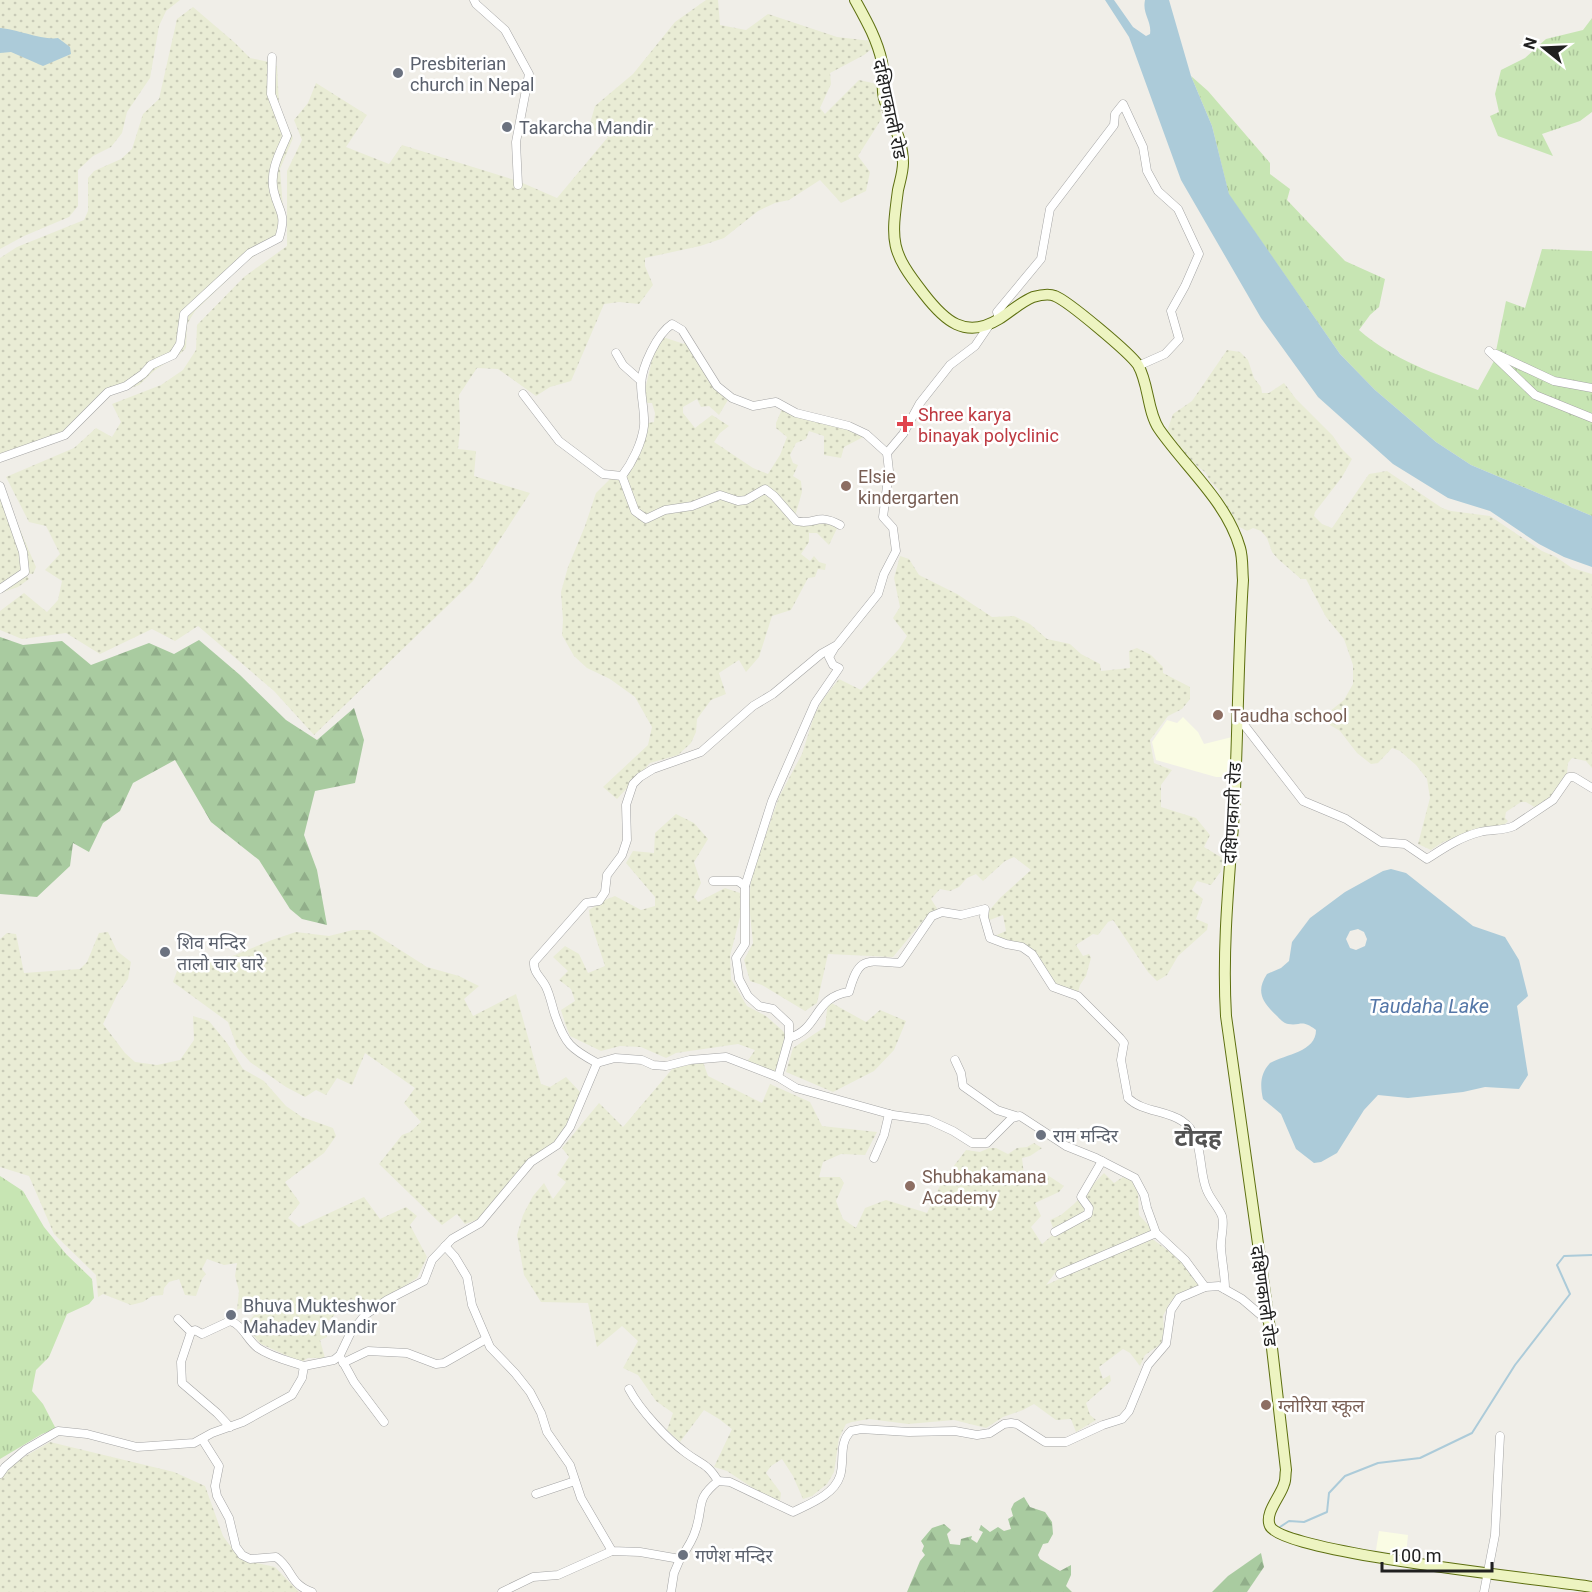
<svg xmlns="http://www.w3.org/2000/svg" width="1592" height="1592" font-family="Roboto,'Noto Sans Devanagari',sans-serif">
<defs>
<pattern id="farmland-dots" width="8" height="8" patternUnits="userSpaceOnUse" patternTransform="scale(1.5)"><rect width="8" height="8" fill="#e9ecd5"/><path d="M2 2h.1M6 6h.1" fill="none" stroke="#c8cab7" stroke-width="1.8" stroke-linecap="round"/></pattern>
<pattern id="grass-tufts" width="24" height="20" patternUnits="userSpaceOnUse" patternTransform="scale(1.5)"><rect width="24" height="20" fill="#c7e5b3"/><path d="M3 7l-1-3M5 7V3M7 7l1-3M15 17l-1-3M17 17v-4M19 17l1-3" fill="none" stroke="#abc49a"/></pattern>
<pattern id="forest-firs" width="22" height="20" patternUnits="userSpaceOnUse" patternTransform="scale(1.5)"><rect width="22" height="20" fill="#a9cba0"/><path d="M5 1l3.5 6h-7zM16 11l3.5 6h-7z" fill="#91ae8a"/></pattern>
</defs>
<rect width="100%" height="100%" fill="#f0eee8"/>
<g fill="#fafce4">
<polygon points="1183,717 1198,732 1204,744 1232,737 1230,777 1216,777 1156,760 1152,742 1167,720 1177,723"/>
<polygon points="1379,1531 1408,1535 1406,1555 1376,1550"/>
</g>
<g fill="url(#farmland-dots)">
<polygon points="0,0 180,0 166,11 159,26 150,78 127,112 122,133 111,147 93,156 78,170 78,206 69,217 24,236 0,249"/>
<polygon points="706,0 718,0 720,25 746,30 768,14 837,37 880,42 864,55 830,73 831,84 820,108 825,114 859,80 877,84 882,118 858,156 870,172 866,191 841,203 820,180 789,200 775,203 758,211 724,238 700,246 645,258 645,266 653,285 639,304 619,302 604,304 571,381 550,387 536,396 498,369 477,368 459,395 460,429 458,449 476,451 474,476 530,493 473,581 314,735 274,691 198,626 175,641 152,629 100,654 66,633 22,639 0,630 0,611 24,593 47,612 58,600 62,581 45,570 60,554 46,526 29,522 6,477 74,448 96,428 112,437 121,422 112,404 161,385 183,370 196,350 197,325 244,277 287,246 287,171 302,140 294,120 308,103 316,83 367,115 346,147 389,164 402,145 518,181 557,198 608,137 589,127 595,106 633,74 675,22"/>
<polygon points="193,7 234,42 250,58 273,63 277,66 279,105 293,138 280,169 284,221 279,238 246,262 195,311 187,324 186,348 180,354 155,370 139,385 111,395 67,438 0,462 0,258 17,247 84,220 88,211 88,178 94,171 121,159 132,149 143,114 159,99 177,19"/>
<polygon points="663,337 684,344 685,339 729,398 719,415 709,406 701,407 697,399 683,407 683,413 695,428 712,415 729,426 720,433 714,442 753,468 768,474 780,455 787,437 776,428 776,423 782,409 869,434 844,447 841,458 824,455 824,436 809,431 806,439 796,443 790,455 793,463 798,465 793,476 801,481 802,492 795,516 800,524 820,519 840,522 829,545 817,533 809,533 809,542 801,554 810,561 814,556 819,562 826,564 825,570 818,569 815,577 808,578 791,610 772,616 759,657 746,672 739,660 719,673 726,694 711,700 697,719 696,732 691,743 678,755 650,763 617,799 603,787 648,745 652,727 635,697 610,679 587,668 574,656 562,635 563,620 561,592 568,567 585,526 596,493 611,478 627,476 641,451 648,423 654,422 655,413 652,403 646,403 645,390 653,355"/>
<polygon points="1227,350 1240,352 1248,360 1254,378 1261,387 1262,393 1269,393 1284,383 1296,399 1333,436 1341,448 1352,459 1342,477 1315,512 1314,516 1322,524 1332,528 1369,474 1387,471 1442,508 1451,511 1490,516 1542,551 1556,557 1572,568 1592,574 1592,768 1586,761 1572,758 1568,763 1567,773 1555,792 1545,803 1536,808 1526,802 1521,802 1506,812 1505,818 1508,821 1504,825 1479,828 1467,835 1443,842 1431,850 1418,844 1430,798 1427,779 1416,765 1400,751 1392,748 1378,763 1371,764 1357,753 1340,731 1320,719 1344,700 1353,684 1353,665 1344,639 1326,617 1306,579 1301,579 1278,559 1272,552 1267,538 1261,531 1253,528 1247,531 1236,525 1226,509 1218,489 1210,481 1206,473 1186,457 1167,431 1173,414 1192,401"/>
<polygon points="0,483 36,567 33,574 25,573 29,579 18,587 0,593"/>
<polygon points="900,556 909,559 919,575 957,594 992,617 1014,616 1030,624 1047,639 1070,644 1081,654 1100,664 1101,671 1130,668 1129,651 1137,648 1151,655 1163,667 1163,673 1190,687 1190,699 1182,709 1168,716 1150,740 1154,763 1172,770 1161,785 1161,807 1196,818 1210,835 1204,847 1224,859 1221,871 1211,885 1197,881 1192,890 1203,899 1196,919 1208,924 1207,930 1178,956 1167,975 1157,981 1148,972 1113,920 1108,922 1098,935 1093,934 1076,945 1083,956 1089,954 1091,958 1086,976 1080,985 1077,996 1052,988 1032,954 992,937 1006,931 1003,915 987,921 987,913 1000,898 1031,870 1014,857 1005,861 983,881 976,874 967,878 959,887 950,891 940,889 931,899 938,910 927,916 893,957 828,954 817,1003 805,1011 762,985 750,981 744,960 753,943 749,904 751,878 779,797 802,754 814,716 823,699 839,679 861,690 899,649 907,636 893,618 900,607 894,578"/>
<polygon points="676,814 694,823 708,839 694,862 701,883 694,897 698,902 725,888 740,893 740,917 730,956 731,979 747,1006 766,1016 783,1031 787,1038 775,1073 747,1062 755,1050 738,1044 676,1053 666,1058 641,1047 620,1046 601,1051 570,1036 565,1023 561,1010 575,1001 571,989 559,980 568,971 553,957 565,946 579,954 588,973 605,966 590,920 589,910 605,900 615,896 641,910 655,906 655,897 626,863 633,851 654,853 655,833"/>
<polygon points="353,930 369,930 427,967 459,976 479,986 464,999 473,1016 516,994 541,1084 550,1087 566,1077 581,1093 562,1133 554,1143 479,1219 465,1224 457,1214 442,1225 379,1164 402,1135 410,1132 421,1122 404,1103 415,1088 365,1053 352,1085 337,1078 326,1095 316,1090 305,1097 286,1087 250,1062 237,1047 228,1022 173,982 177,971 196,962 230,957 272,940 296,932 329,936"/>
<polygon points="108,932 117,951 131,962 128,979 118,993 103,1024 125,1053 135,1062 157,1065 180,1060 194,1040 193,1016 209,1021 227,1043 243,1069 264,1081 286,1106 302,1117 333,1128 336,1136 324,1153 285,1182 300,1203 288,1218 299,1227 364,1197 380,1219 406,1207 417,1216 410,1225 427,1257 417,1278 364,1312 352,1300 323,1325 327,1337 320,1340 325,1358 308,1358 301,1362 261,1344 245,1326 255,1314 249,1305 237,1310 239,1291 235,1276 237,1263 224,1265 207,1259 202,1269 206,1274 202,1279 196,1296 185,1295 179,1279 169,1282 164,1288 163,1295 152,1296 143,1302 131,1305 103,1294 98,1297 96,1275 54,1234 29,1176 0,1167 0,939 7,933 16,934 24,973 80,969 87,962 99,933"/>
<polygon points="828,1001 866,1022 880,1010 906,1021 894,1050 874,1071 833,1092 786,1072 793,1048 825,1027"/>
<polygon points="703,1062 708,1076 762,1103 770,1084 810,1102 822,1126 877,1132 865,1155 841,1154 823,1162 819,1177 840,1177 844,1183 836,1201 843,1219 856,1228 865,1208 886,1200 927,1213 946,1173 953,1167 966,1150 980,1152 989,1148 996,1148 1008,1154 1017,1148 1027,1147 1034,1143 1042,1148 1030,1156 1022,1158 1024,1175 1043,1172 1064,1186 1059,1192 1035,1203 1041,1216 1031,1227 1042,1244 1055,1233 1050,1220 1061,1215 1074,1204 1104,1173 1114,1183 1123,1177 1134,1181 1138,1194 1139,1215 1153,1230 1055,1273 1046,1285 1151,1238 1181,1260 1195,1275 1200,1287 1176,1296 1169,1304 1163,1316 1164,1331 1161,1344 1145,1355 1140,1366 1130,1353 1123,1349 1099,1367 1103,1379 1110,1375 1111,1381 1086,1403 1090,1415 1096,1420 1076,1432 1071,1419 1056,1420 1034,1404 1023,1410 1003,1417 986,1428 954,1420 908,1424 869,1419 852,1422 846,1424 839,1438 834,1472 827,1484 812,1496 803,1499 793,1476 782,1459 771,1466 766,1473 781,1493 780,1501 765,1496 727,1471 714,1467 732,1429 719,1419 704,1410 680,1442 667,1430 673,1413 656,1401 638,1375 623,1368 638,1341 622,1326 597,1347 588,1303 541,1302 524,1275 517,1235 523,1215 533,1196 544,1183 553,1199 566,1182 557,1175 569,1157 562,1148 599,1103 623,1127 673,1068"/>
<polygon points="50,1442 174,1472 205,1486 223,1536 240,1559 275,1567 299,1592 0,1592 0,1476 3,1469"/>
</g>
<g fill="url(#grass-tufts)">
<polygon points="1592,18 1592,112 1580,121 1542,134 1553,156 1498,136 1490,116 1499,112 1495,94 1501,70 1525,58 1546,39 1583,30"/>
<path d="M1191,76L1208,91L1270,163V174L1290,189L1287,200L1345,261L1385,279L1379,307L1370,315L1359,330C1393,360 1436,374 1478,390L1494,361L1506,301L1525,308L1542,249L1592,251V516L1471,465L1436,442L1375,390L1340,354L1229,195L1212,126Z"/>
<polygon points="0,1176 23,1191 44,1227 66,1254 92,1279 94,1298 89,1304 67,1314 49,1357 36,1370 32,1391 43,1404 56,1429 42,1434 0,1459"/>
</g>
<g fill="url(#forest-firs)">
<polygon points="0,637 23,645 62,641 91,665 149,643 174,654 199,640 240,675 286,720 317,740 354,708 364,740 355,783 315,791 304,835 317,870 327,925 302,919 290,909 259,860 211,822 175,760 133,783 120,811 103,823 89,852 73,843 70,866 37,897 0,894"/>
<polygon points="1024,1497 1030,1507 1045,1512 1052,1522 1053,1534 1048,1543 1043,1544 1038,1555 1040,1559 1060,1571 1071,1565 1071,1575 1066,1586 1072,1592 907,1592 920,1561 925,1555 922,1551 924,1546 921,1541 932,1528 944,1524 951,1530 947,1534 950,1544 960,1545 961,1539 972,1536 971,1539 977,1543 983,1532 979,1530 981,1525 990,1532 998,1527 1004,1531 1011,1529 1008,1519 1013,1516 1011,1509 1014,1503"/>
<polygon points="1261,1553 1264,1567 1247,1592 1212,1592 1228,1576"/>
</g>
<g fill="#accbd9" fill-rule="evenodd">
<path d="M1105,0H1114L1133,27L1146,36L1150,34C1152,21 1142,14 1145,0H1169L1191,76L1212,126L1229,194L1340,354L1375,390L1436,442L1471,465L1592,516V567L1564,557L1539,544L1490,511L1448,498L1393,464L1318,397L1261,318L1181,180L1129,37Z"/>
<path d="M0,28C16,29 45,41 58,38L70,47L71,54L43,66L11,52L0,53Z"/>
<path d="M1391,869L1406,873L1473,926L1505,937L1519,960L1528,996L1517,1006L1528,1075L1519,1089L1485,1087L1463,1092L1408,1098L1378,1095L1364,1110L1337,1153L1321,1162L1314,1163L1296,1149L1281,1114L1263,1099C1260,1085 1260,1074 1270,1063C1286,1054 1316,1052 1316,1030C1301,1019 1302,1026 1288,1024C1283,1023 1280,1019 1277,1016C1263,1003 1255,992 1267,974L1281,968L1289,961L1292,942L1310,918L1345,892L1383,871ZM1358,929L1364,932L1367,939L1365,946L1356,950L1350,948L1346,939L1350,931Z"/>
</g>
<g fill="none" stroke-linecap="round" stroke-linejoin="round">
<polyline stroke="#accbd9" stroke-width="2" points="1280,1527 1289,1521 1304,1522 1327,1512 1329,1493 1345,1476 1378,1463 1420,1458 1472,1433 1515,1365 1570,1294 1557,1265 1564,1256 1592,1255"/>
<g stroke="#a4a4a4" stroke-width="9">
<g id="minor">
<polyline points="474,0 476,4 505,30 529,74 516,142 518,185"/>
<polyline points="999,319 997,312 1041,259 1050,209 1114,125 1115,114 1123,104 1143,147 1147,171 1158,191 1178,209 1199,254 1185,286 1171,311 1179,339 1165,354 1138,366"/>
<polyline points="1489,351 1535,395 1592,418"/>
<polyline points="616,353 623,365 641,381"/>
<polyline points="1496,354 1554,381 1592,388"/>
<path d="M523,394L559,441L603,474L622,476C632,463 642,443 644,426C645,412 641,398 641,384C642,366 657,334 672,324L682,330L717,386L732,398L753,406L776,402L796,413L849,426L866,434L887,453"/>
<path d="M0,458L65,435L108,392L126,386L143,374L151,365L173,355L180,344L184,314L250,253L279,238C287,213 279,213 274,192C269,172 279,154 287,136L271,94L272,57"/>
<path d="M622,476L635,511L646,519L665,510L692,506L720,495L738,501L746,500L765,489L774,496L796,521C815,526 817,512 840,525"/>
<polyline points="0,486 23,552 25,572 0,589"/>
<path d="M1238,717L1303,801L1346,819L1381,842L1405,844L1427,859C1444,848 1460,837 1480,832C1491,829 1503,831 1514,826L1553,800L1569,777H1574L1592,788"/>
<polyline points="713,881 738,881 745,886 745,944 736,958 739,979 748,996 759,1006 773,1009 789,1024 789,1038"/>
<polyline points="745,886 772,801 815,703 839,668 833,665 829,657 835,647"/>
<polyline points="955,1060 961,1073 963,1086 997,1110 1016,1116"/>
<path d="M597,1063C571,1049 565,1044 555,1015C552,1006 550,995 546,987C542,978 533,973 534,962L586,903L599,901L605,892L607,875L622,855L627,840L626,805L633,784L640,777L653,769L701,752L753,706L773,694L821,654L837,645L878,594L884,574L896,551L893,528L883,517L889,471L887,453L903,434L920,403L950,365L975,346L990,324"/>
<path d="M778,1077L789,1038C820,1029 813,997 849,992C859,956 865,961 900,963L932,916L942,912L961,915L985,909L984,917L990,938L1006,944L1022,947L1032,954L1053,987L1078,996L1120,1038L1124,1043L1121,1060L1128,1098C1142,1112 1166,1110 1182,1121C1204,1135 1198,1167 1206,1188C1209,1198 1218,1206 1222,1216C1225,1226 1220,1238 1221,1248C1222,1262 1225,1275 1225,1289"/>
<polyline points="874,1158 884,1135 889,1114"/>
<polyline points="1055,1232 1088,1214 1089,1208 1081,1197 1102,1161"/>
<path d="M445,1246L455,1257L467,1277L472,1305L490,1347L515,1373L530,1392L541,1413L547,1432L570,1465L581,1498L612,1551L640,1552L680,1559C687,1549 693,1540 696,1529C704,1504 695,1500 718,1481L730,1482L793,1512C809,1504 834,1495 840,1476C845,1461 838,1443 851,1431L861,1429L909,1432L955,1431L977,1435L990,1433L1004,1424L1011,1423L1017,1424L1045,1442H1066L1103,1425L1122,1419L1129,1411L1148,1365L1166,1344L1171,1310L1179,1298L1205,1287L1219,1286L1242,1299L1269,1322"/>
<polyline points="1060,1274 1156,1233"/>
<polyline points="178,1319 191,1332 181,1362 182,1383 217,1413 230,1427"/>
<path d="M191,1332L195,1330L202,1334L230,1321C243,1325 247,1340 258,1348C271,1357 289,1361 304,1366"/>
<polyline points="342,1360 354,1382 384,1422"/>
<polyline points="343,1363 368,1351 407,1353 436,1364 444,1363 486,1339"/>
<path d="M629,1389C640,1410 667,1439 686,1453C702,1465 707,1463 718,1481"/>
<path d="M202,1439L219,1466L215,1486L217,1496L229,1518L236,1547L242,1555L250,1559L276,1557C293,1569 289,1584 312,1592"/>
<polyline points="0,1474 5,1467 25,1450 58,1431 87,1434 137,1447 194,1443 212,1433 243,1422 292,1395 302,1378 304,1366 334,1360 340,1355 350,1334 365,1315 387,1300 424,1281 432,1260 452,1239 480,1223 531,1162 557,1145 570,1127 597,1063 615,1058 642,1060 653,1065 666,1066 690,1060 726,1057 778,1077 796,1088 893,1115 929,1120 953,1131 972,1143 987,1143 1012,1118 1020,1116 1066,1146 1096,1158 1135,1178 1144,1195 1147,1208 1156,1233 1185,1260 1205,1287"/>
<polyline points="536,1494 575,1481"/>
<polyline points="502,1592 533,1577 558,1575 612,1551"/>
<polyline points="671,1592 674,1573 680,1559"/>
<polyline points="1484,1592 1495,1535 1500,1436"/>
</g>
</g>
<g stroke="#5d6f10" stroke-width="12">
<path id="secondary" d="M855,0C866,20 877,39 882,62C884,74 881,86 884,98C890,120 903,138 903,163C903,172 900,181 898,190C891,242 890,251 924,294C944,320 965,340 999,319C1010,312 1021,302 1033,297C1040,295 1048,293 1055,296C1068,301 1130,353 1138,365C1149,384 1147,411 1159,429C1186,468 1227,502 1240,548C1243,558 1242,570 1243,580C1238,657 1238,735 1234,812C1229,880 1222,948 1226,1016L1269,1322L1286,1470C1285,1475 1286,1480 1284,1484C1281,1496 1264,1513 1270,1526C1282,1553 1550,1580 1592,1587"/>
</g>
<use href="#minor" stroke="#fff" stroke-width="8"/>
<use href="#secondary" stroke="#edf4c1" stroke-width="10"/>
</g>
<g fill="#6b7280" stroke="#fff" stroke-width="2">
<circle cx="398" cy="73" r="6"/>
<circle cx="507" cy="127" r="6"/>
<circle cx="165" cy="952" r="6"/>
<circle cx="1041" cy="1135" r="6"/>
<circle cx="231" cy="1315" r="6"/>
<circle cx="683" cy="1555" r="6"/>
</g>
<path fill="#e0444e" stroke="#fff" stroke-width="2" d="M902 415h6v6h6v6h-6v6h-6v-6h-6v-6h6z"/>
<g fill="#8d6e63" stroke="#fff" stroke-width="2">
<circle cx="846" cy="486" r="6"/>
<circle cx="1218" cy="715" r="6"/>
<circle cx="910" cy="1186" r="6"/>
<circle cx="1266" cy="1405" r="6"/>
</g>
<g text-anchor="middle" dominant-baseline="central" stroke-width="5" stroke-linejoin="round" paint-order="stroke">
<g font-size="18" fill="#5b616d" stroke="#fff" text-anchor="start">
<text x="410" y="63">Presbiterian<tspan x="410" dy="21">church in Nepal</tspan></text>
<text x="519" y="127">Takarcha Mandir</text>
<text x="177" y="942">शिव मन्दिर<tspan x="177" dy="21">तालो चार घारे</tspan></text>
<text x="1053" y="1135">राम मन्दिर</text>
<text x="243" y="1305">Bhuva Mukteshwor<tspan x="243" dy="21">Mahadev Mandir</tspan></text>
<text x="695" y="1555">गणेश मन्दिर</text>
</g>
<g font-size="18" fill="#202020" stroke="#fff">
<text transform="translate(890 109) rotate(78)">दक्षिणकाली रोड</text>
<text transform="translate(1232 813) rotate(-87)">दक्षिणकाली रोड</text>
<text transform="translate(1264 1296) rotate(82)">दक्षिणकाली रोड</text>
</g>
<g font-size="18" fill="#be3a42" stroke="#fff" text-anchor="start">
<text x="918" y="414">Shree karya<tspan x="918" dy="21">binayak polyclinic</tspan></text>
</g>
<g font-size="18" fill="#785e54" stroke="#fff" text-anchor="start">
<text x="858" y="476">Elsie<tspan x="858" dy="21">kindergarten</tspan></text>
<text x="1230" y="715">Taudha school</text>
<text x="922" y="1176">Shubhakamana<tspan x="922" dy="21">Academy</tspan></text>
<text x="1278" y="1405">ग्लोरिया स्कूल</text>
</g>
<g font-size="20" font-style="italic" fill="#5577a8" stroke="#fff">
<text x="1429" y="1006">Taudaha Lake</text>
</g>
<g font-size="24" font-weight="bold" fill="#535353" stroke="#fff">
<text x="1198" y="1138">टौदह</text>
</g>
</g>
<g transform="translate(1544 48) rotate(288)" stroke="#ffffff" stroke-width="4.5" paint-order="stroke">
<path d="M0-4.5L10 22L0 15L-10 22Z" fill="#202020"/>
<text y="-9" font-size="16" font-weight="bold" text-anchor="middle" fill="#202020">N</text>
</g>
<path d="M1382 1562v9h110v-9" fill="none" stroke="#202020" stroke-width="3"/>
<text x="1391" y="1562" font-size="18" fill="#202020" stroke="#ffffff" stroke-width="4.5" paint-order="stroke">100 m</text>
</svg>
